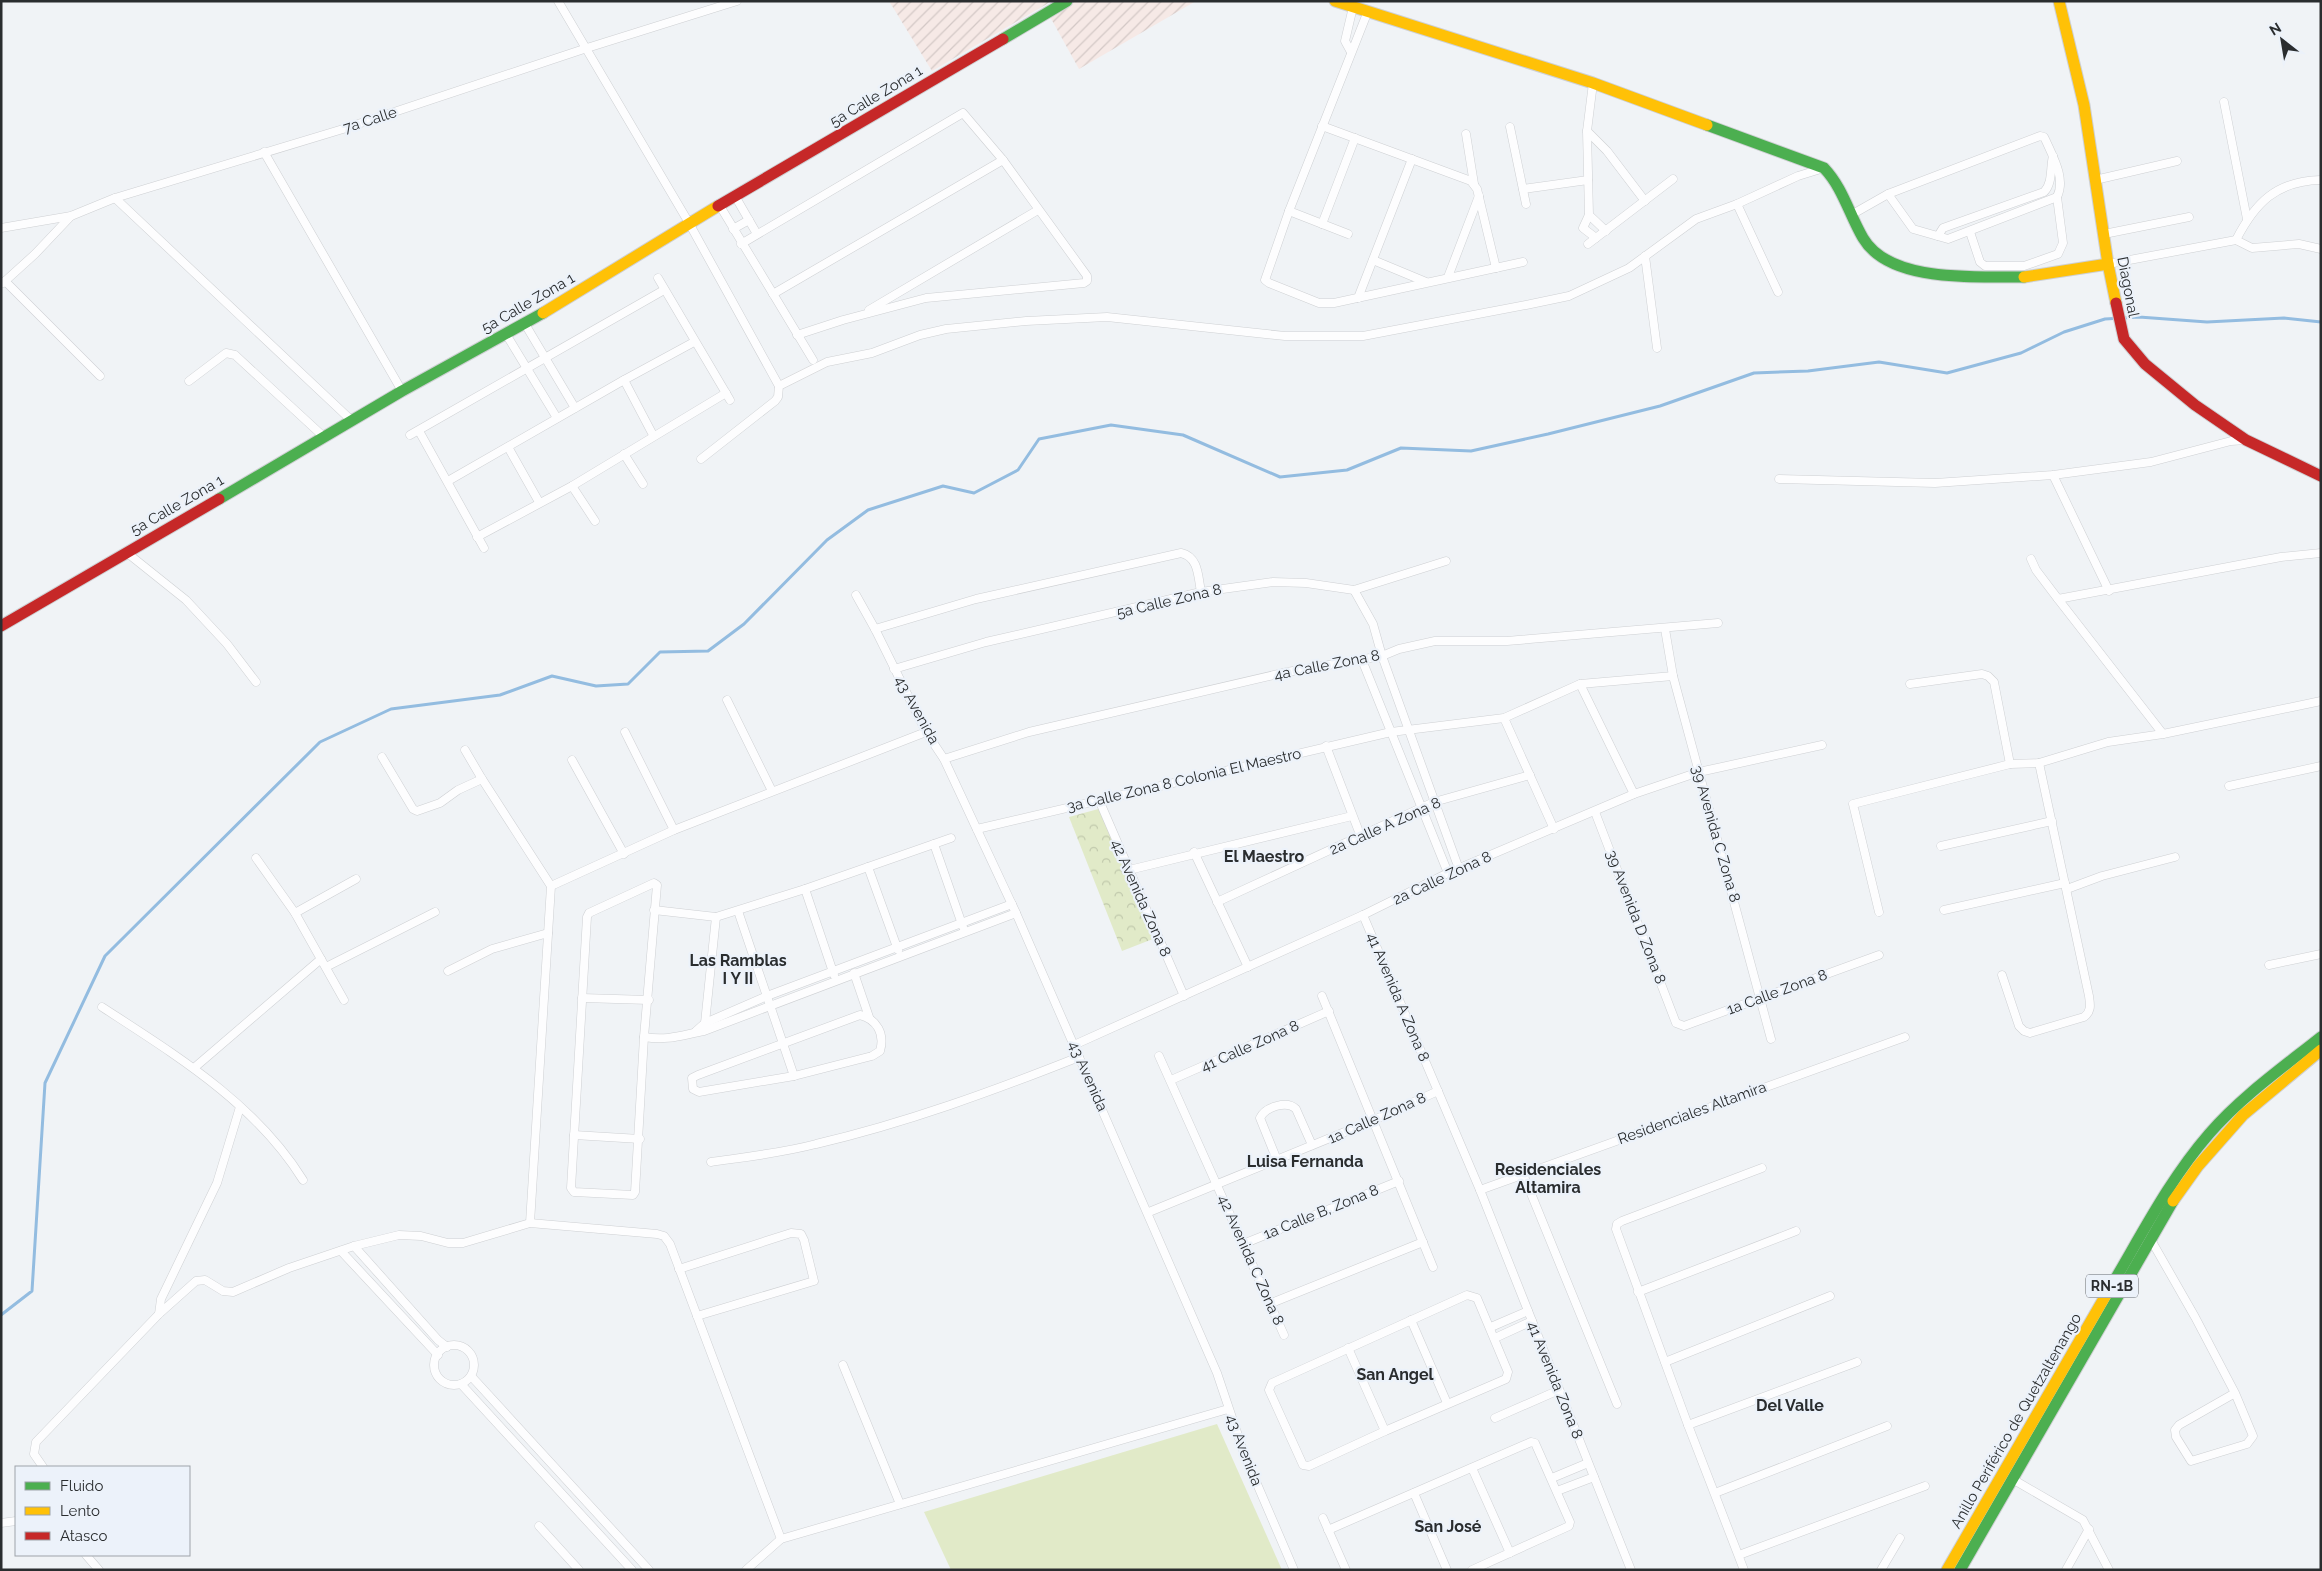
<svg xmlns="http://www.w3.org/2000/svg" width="2322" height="1571" font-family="Raleway,sans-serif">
<defs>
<pattern id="industrial-furrows" width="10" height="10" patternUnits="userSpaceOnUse" patternTransform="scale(1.25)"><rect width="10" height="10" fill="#f6e9e6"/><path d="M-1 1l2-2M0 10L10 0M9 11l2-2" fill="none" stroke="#d3c8c6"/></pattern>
<pattern id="park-crowns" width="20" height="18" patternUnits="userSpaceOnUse" patternTransform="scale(1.25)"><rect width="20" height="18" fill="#e1eac8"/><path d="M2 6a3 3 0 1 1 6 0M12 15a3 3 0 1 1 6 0" fill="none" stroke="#c1c9ac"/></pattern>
</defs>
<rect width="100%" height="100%" fill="#f0f3f6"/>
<g fill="url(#industrial-furrows)">
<polygon points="889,1 1052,1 932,71"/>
<polygon points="1072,1 1196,1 1079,69 1049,15"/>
</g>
<polygon fill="#e1eac8" points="1217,1424 1282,1570 951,1570 924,1512"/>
<polygon fill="url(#park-crowns)" points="1102,808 1158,937 1122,951 1069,817"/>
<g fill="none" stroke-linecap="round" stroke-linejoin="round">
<polyline stroke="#93bce0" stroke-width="3" points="1,1315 32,1291 45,1083 105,956 320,742 391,709 500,695 552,676 596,686 628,684 660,652 708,651 744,624 827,540 868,510 943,486 974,493 1018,470 1039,439 1111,425 1183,435 1280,477 1347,470 1401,448 1471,451 1548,434 1660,406 1754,373 1808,371 1879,362 1947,373 2021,353 2064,332 2105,319 2139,317 2207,322 2284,318 2321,322"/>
<g stroke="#ced0d3" stroke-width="9">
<g id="street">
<polyline points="558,1 689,223 779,386"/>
<polyline points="1368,11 1289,211 1265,280 1269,283 1319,303 1334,303 1523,262"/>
<polyline points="1351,52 1345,41 1353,7"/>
<polyline points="1593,83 1587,131 1589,215 1583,228 1596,238"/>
<polyline points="2224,102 2247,219"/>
<polyline points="1322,126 1471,181 1477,189 1496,268"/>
<polyline points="1510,127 1526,204"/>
<polyline points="1587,131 1607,151 1645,201"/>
<polyline points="1466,134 1474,184"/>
<path d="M2040,136L2044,137L2046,141C2053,157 2066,179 2057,197L1948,239L1913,229L1888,194Z"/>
<polyline points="264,152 402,391"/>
<polyline points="2095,180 2177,161"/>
<polyline points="1523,189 1588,180"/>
<polyline points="735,196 757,234"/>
<polyline points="115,198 351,420"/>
<polyline points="1737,204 1778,292"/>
<polyline points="720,206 813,360"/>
<polyline points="1289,211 1348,234"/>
<polyline points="1589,215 1606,231"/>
<polyline points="1851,215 1888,194"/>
<polyline points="1322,224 1355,138"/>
<polyline points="1,228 71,216 115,198 343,129 587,48 737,1"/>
<polyline points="733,229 749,220"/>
<polyline points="1970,232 1980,262 1985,266 2024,266 2058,254 2063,243 2057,197"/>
<polyline points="2104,234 2189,217"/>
<path d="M1938,236L1943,228L2044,192C2053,183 2050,167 2053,156"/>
<path d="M2236,240C2255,203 2276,181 2321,180"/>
<polyline points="741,244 963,113 1003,160 1087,276 1087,281 1084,283 926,298 843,320 797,335"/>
<polyline points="1588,244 1673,179"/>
<polyline points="1645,256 1657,348"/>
<polyline points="1373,260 1426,282"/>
<polyline points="2108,264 2236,240 2252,248 2299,244 2321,249"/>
<polyline points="1448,277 1479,196"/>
<polyline points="658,278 730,400"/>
<polyline points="5,281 100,376"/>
<polyline points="3,283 35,254 71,216"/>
<polyline points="773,294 1003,160"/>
<polyline points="1358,298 1412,159"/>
<polyline points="869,310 1038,210"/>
<polyline points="525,324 575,408"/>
<polyline points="506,334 557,418"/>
<polyline points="624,380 653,435"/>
<polyline points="189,381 226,353 235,355 324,437"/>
<polyline points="419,431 484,548"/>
<polyline points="410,435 664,290"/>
<polyline points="508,447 539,502"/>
<polyline points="624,454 643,484"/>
<polyline points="701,459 775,401 778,397 779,386 827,362 872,353 920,335 946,329 1026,321 1107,317 1285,336 1363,336 1526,305 1569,296 1629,268 1696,219 1737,204 1798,176 1824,168"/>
<polyline points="2053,475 2109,591"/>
<polyline points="1779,479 1935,483 2053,475 2151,462 2231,441 2246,440"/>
<polyline points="448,481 624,380 694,342"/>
<polyline points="572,486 595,521"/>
<polyline points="477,537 572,486 726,393"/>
<polyline points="126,552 186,600 227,644 256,682"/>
<polyline points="2031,559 2036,570 2058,599 2281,557 2321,553"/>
<polyline points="1354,590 1373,624 1382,656 1459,869"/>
<polyline points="856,595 875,629 926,732 944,759 1016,913 1217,1373 1245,1456 1294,1570"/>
<polyline points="2058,599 2163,734"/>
<path d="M875,629L976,599L1181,553C1199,557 1198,577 1201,592"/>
<polyline points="1665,629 1673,676 1771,1039"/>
<polyline points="1362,660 1448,873"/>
<polyline points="894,669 986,642 1201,592 1273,582 1306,583 1354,590 1446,561"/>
<polyline points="1580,684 1634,794"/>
<polyline points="1910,684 1982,674 1988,676 1994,682 2010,764"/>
<polyline points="727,700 772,791"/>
<polyline points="1504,718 1554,829"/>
<polyline points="625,732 674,830"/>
<polyline points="1326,746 1361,837"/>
<polyline points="465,750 482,779 551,886 530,1223"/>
<polyline points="382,757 413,809 417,811 440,803 458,790 482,779"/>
<polyline points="944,759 1029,732 1287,672 1382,656 1399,649 1435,641 1507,641 1718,623"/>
<polyline points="572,760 624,854"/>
<polyline points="2229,786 2321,766"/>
<polyline points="1099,800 1184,996"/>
<polyline points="1595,812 1676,1023 1684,1026 1879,955"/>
<polyline points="977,829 1391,732 1504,718 1580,684 1673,676"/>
<polyline points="934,844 963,927"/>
<polyline points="1941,846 2052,821"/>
<polyline points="1194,852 1248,967"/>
<polyline points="256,858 295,913 344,1000"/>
<polyline points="868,867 898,950"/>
<polyline points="1129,870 1352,816"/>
<polygon points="654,883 657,885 644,1037 635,1192 633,1195 574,1192 571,1188 587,917 589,913"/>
<polyline points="551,886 674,830 926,732"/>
<polyline points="805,889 834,975"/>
<polyline points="2067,889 2102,876 2175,857"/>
<polyline points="1217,902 1434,802 1530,775"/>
<polyline points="654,910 716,917 805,889 951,838"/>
<polyline points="1944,910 2065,883"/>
<polyline points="738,911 794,1076"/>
<polyline points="1879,912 1853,804 2010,764 2039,763 2108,742 2163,734 2321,701"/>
<polyline points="295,913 356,879"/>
<polyline points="1363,915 1480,1190 1631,1570"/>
<polyline points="2269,965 2321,954"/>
<polyline points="326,967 435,912"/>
<polyline points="448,971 492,949 548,933"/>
<polyline points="854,973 869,1017"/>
<path d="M2002,975L2019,1026L2024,1031L2030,1033L2084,1017C2092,1011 2090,1004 2089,996L2039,763"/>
<polyline points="1322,996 1433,1267"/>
<polyline points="582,998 649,1000"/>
<path d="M102,1007C177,1056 255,1103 303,1180"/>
<path d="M860,1015C877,1019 885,1034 880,1051L872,1056L794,1076L699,1092L693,1089L692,1078L698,1075Z"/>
<polyline points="705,1023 716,917"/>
<polyline points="696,1031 705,1023 767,996 1012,904"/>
<path d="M644,1037C668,1041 682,1035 704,1031L1016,913"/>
<polyline points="1074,1045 1363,915 1448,873 1634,794 1699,772 1822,745"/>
<polyline points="1159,1056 1284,1335"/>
<polyline points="194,1068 321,959"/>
<polyline points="1171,1080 1329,1011"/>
<polyline points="574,1135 640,1139"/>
<path d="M1277,1160L1260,1118C1265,1107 1287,1100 1296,1109L1312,1145"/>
<path d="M711,1162C746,1157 782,1153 816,1144C906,1123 993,1091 1079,1057"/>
<polyline points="1523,1174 1617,1404"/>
<polyline points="1480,1190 1905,1037"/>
<polyline points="1149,1212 1374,1120 1438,1091"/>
<polyline points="2151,1240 2195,1317 2235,1393 2253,1436 2247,1444 2191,1461 2176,1437 2175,1430 2179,1425 2235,1393"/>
<polyline points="1243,1244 1399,1181"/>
<polyline points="354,1246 438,1340 447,1347"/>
<polyline points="341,1251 438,1355"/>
<polyline points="679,1269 791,1233 801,1234 804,1240 814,1281 697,1316"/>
<polyline points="1638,1292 1796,1231"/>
<polygon points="1467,1295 1477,1298 1508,1372 1506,1379 1385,1431 1309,1466 1303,1465 1269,1390 1272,1383"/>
<polyline points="1269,1304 1423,1242"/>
<polyline points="159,1314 161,1299 217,1183 240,1107"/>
<polyline points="1411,1320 1447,1403"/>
<polyline points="1491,1327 1528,1311"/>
<polyline points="1495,1338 1532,1321"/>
<circle cx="454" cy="1365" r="20"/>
<polyline points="1348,1348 1385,1431"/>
<polyline points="1665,1362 1830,1296"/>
<polyline points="843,1365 900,1504"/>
<polyline points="471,1376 649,1570"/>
<polyline points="461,1384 632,1570"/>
<polyline points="1495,1418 1559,1390"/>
<polyline points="1688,1425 1857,1362"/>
<polyline points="43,1467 34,1454 36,1442 159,1314 196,1281 205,1280 223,1291 233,1292 289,1268 354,1246 399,1235 421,1236 448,1243 463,1243 530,1223 657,1234 664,1236 670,1244 781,1539"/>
<polyline points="1472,1468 1510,1553"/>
<polyline points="1552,1478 1588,1463"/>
<polyline points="2014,1480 2083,1520 2109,1570"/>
<polyline points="1557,1491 1594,1477"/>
<polyline points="1414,1493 1447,1570"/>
<polyline points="1715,1493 1887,1426"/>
<polyline points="1323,1518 1346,1570"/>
<polyline points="1,1523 16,1521"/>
<polyline points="539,1526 579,1570"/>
<polyline points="1328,1530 1531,1442 1535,1443 1570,1522 1569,1526 1472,1570"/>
<polyline points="86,1555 99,1570"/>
<polyline points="1739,1555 1925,1486"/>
<polyline points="746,1570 781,1539 1228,1409"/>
<polyline points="1744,1570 1688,1425 1616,1229 1617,1224 1622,1221 1762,1168"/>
<polyline points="1881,1570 1900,1538"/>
<polyline points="2066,1570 2089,1529"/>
</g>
</g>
<g stroke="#ced0d3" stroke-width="13">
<g id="fast">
<polyline points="1003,39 1067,1"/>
<path d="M1707,125L1824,168C1843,188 1849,214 1863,238C1890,284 1979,276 2024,277"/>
<polyline points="219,499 402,391 543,313"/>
<path d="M2110,1288C2141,1236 2169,1180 2209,1134C2241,1097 2282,1068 2321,1037"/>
<polyline points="1960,1570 2173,1201"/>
</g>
</g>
<g stroke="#ced0d3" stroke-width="13">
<g id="slow">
<polyline points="1335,1 1593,83 1707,125"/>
<polyline points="2059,1 2084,105 2108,264 2116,303"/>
<polyline points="2024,277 2108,264"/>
<polyline points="543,313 718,206"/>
<polyline points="2173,1201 2198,1166 2243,1115 2321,1050"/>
<polyline points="1947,1570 2110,1288"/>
</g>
</g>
<g stroke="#ced0d3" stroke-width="13">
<g id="jam">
<polyline points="718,206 1003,39"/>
<polyline points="2116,303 2124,339 2145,364 2195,405 2246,440 2321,476"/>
<polyline points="1,626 219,499"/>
</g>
</g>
<use href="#street" stroke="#fdfdfe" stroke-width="8"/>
<use href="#fast" stroke="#4caf50" stroke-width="11"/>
<use href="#slow" stroke="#ffc107" stroke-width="11"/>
<use href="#jam" stroke="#c62828" stroke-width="11"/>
</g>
<g text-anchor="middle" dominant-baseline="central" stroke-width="4.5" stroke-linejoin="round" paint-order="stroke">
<rect fill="#ecf2fa" stroke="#64686c" stroke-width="1" x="2086" y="1274.5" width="52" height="23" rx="4"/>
<g font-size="14" font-weight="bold" fill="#2a2d2f">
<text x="2112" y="1286">RN-1B</text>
</g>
<g font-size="15" fill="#2a2d2f" stroke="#ecf2fa">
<text transform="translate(876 96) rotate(-31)">5a Calle Zona 1</text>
<text transform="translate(370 120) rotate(-18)">7a Calle</text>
<text transform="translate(2128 287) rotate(79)">Diagonal</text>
<text transform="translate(528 303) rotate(-30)">5a Calle Zona 1</text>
<text transform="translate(177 505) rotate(-30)">5a Calle Zona 1</text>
<text transform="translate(1169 601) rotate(-13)">5a Calle Zona 8</text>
<text transform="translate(1327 665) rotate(-11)">4a Calle Zona 8</text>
<text transform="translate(917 710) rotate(61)">43 Avenida</text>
<text transform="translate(1184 780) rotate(-13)">3a Calle Zona 8 Colonia El Maestro</text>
<text transform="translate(1385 826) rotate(-24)">2a Calle A Zona 8</text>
<text transform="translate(1716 834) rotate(74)">39 Avenida C Zona 8</text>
<text transform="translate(1442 878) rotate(-25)">2a Calle Zona 8</text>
<text transform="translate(1141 898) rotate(66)">42 Avenida Zona 8</text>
<text transform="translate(1636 917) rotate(69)">39 Avenida D Zona 8</text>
<text transform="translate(1777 992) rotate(-20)">1a Calle Zona 8</text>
<text transform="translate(1398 997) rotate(67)">41 Avenida A Zona 8</text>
<text transform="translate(1250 1046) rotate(-24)">41 Calle Zona 8</text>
<text transform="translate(1088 1076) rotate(66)">43 Avenida</text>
<text transform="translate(1692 1113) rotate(-20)">Residenciales Altamira</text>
<text transform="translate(1377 1118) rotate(-24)">1a Calle Zona 8</text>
<text transform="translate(1321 1212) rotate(-22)">1a Calle B, Zona 8</text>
<text transform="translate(1251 1260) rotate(66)">42 Avenida C Zona 8</text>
<text transform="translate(1555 1380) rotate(68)">41 Avenida Zona 8</text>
<text transform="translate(2016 1421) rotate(-60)">Anillo Periférico de Quetzaltenango</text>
<text transform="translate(1244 1450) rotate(69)">43 Avenida</text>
</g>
<g font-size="16" font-weight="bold" fill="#2a2d2f" stroke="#ecf2fa">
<text x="1264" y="856">El Maestro</text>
<text x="738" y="960">Las Ramblas<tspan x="738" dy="18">I Y II</tspan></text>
<text x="1305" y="1161">Luisa Fernanda</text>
<text x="1548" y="1169">Residenciales<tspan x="1548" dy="18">Altamira</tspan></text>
<text x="1395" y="1374">San Angel</text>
<text x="1790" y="1405">Del Valle</text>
<text x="1448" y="1526">San José</text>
</g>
</g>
<rect width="2322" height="1571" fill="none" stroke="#2a2d2f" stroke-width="5"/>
<rect x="15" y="1466" width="175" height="90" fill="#ecf2fa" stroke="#9ea3a9"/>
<rect x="25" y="1482" width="25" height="8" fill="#4caf50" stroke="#9ea3a9"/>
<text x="60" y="1491" font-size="15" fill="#2a2d2f">Fluido</text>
<rect x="25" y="1507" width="25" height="8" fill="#ffc107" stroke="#9ea3a9"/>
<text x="60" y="1516" font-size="15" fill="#2a2d2f">Lento</text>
<rect x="25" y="1532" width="25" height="8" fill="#c62828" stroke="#9ea3a9"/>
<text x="60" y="1541" font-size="15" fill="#2a2d2f">Atasco</text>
<g transform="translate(2282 40) rotate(329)" stroke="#ecf2fa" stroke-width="4" paint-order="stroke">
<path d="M0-4L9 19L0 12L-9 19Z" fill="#2a2d2f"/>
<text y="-8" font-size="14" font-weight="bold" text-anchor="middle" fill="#2a2d2f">N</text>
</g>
</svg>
